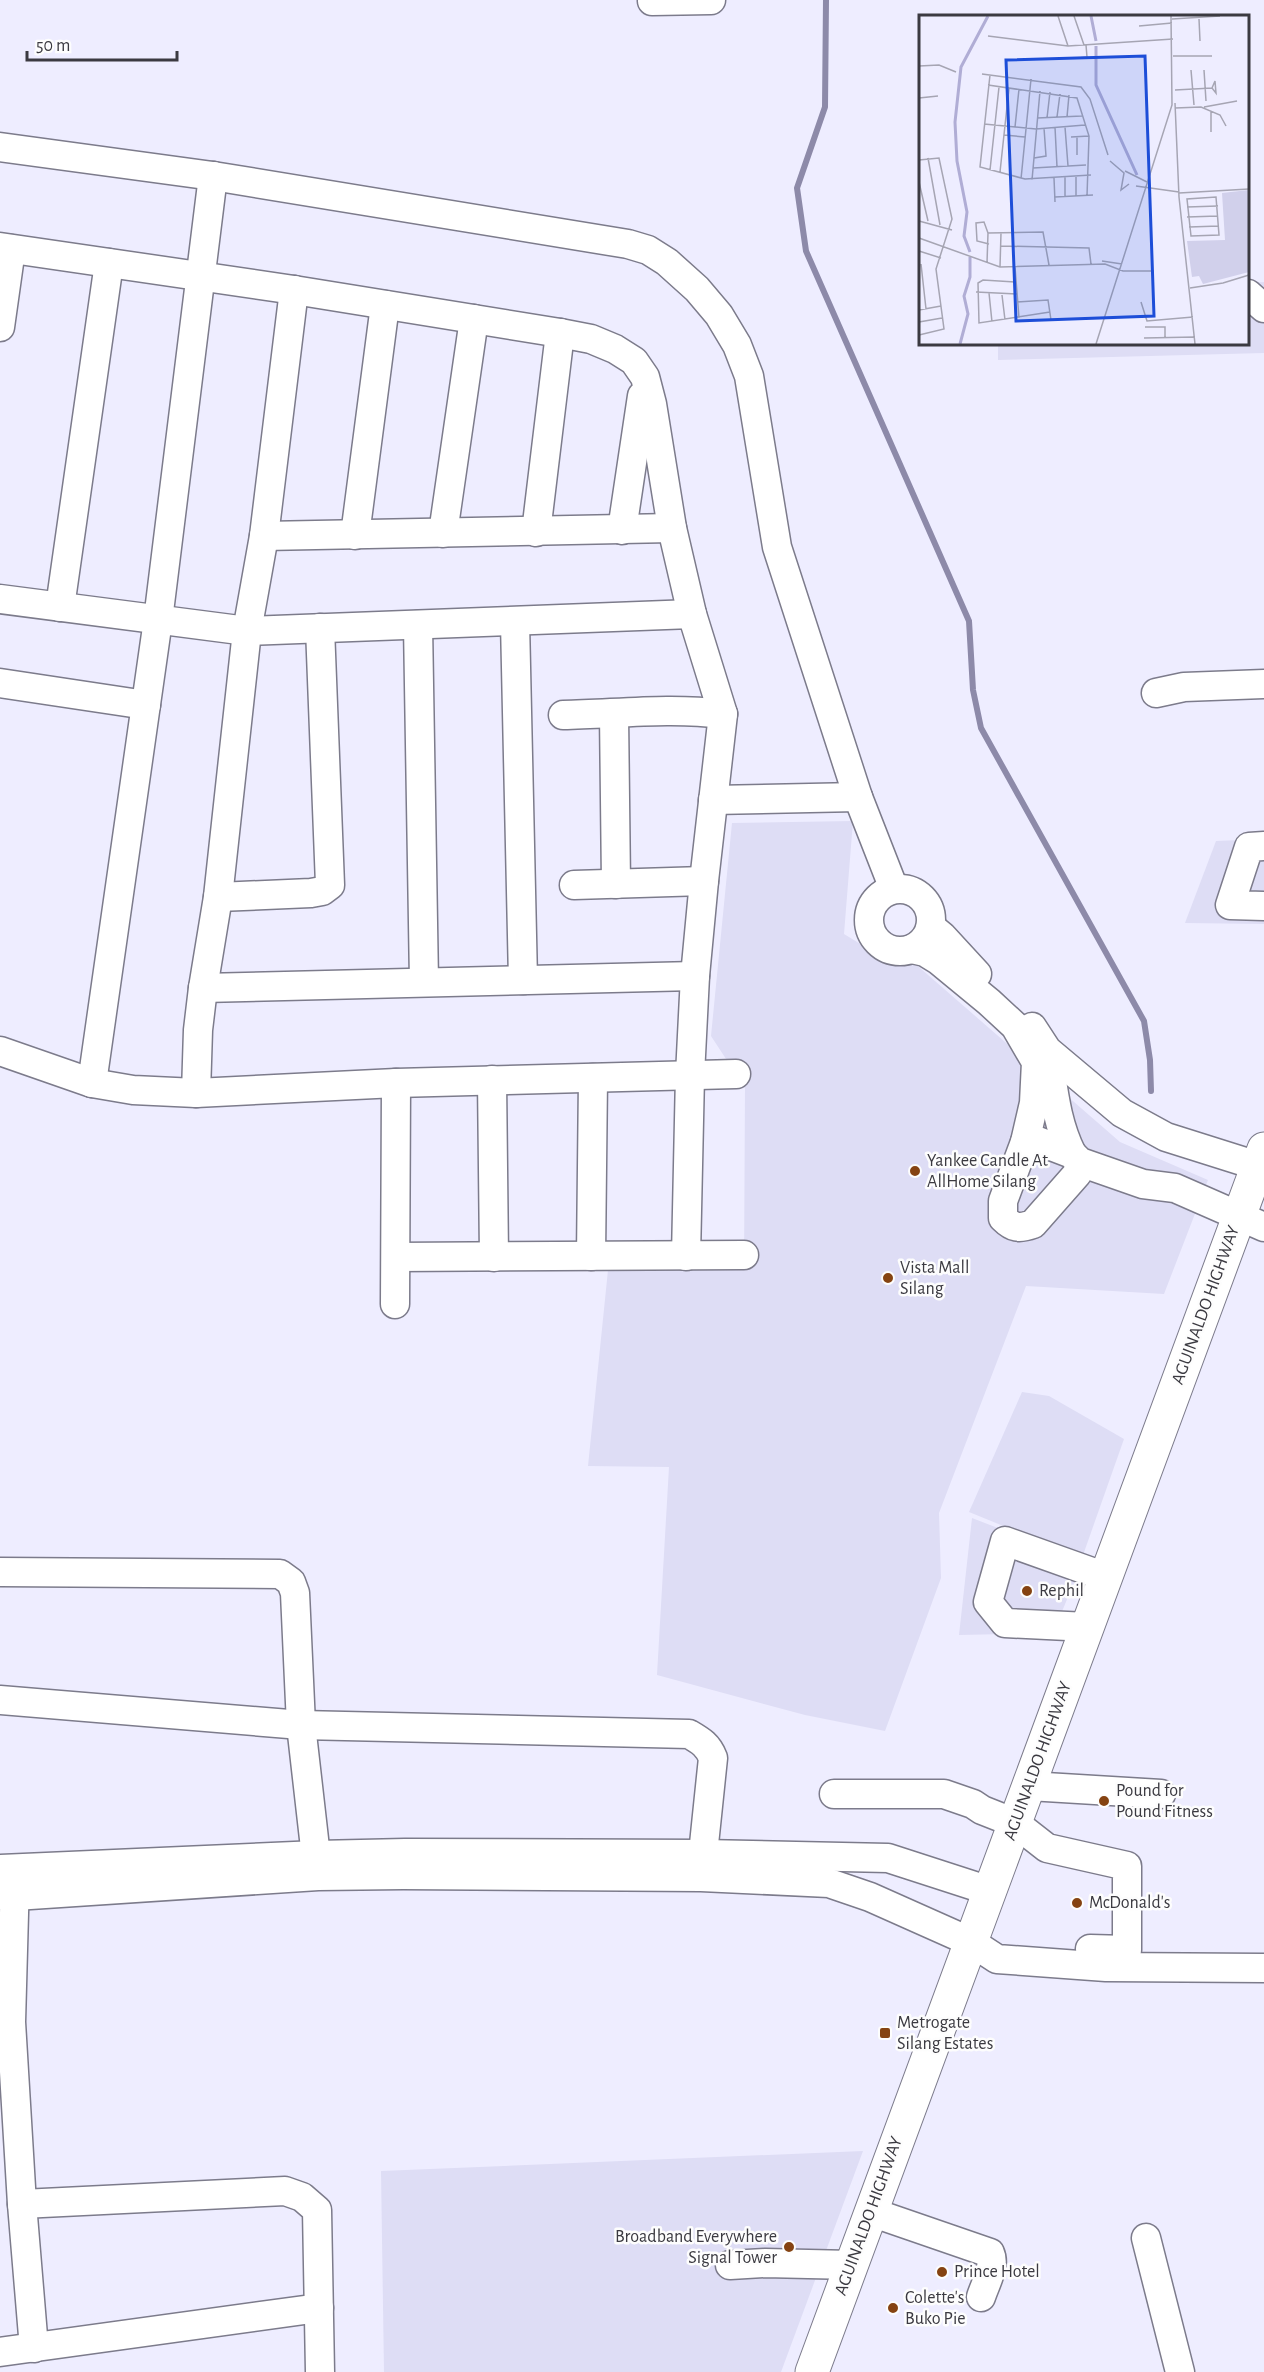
<svg xmlns="http://www.w3.org/2000/svg" width="1264" height="2372" font-family="'Alegreya Sans',sans-serif">
<rect width="100%" height="100%" fill="#eeedff"/>
<g fill="#deddf5">
<polygon points="1264,282 1264,353 998,360 998,344 1248,344 1248,283"/>
<polygon points="853,821 844,934 890,962 912,961 1120,1142 1208,1180 1164,1294 1026,1286 939,1513 941,1578 885,1731 805,1715 657,1675 669,1467 588,1466 608,1270 744,1270 745,1088 711,1036 732,823"/>
<polygon points="1264,839 1264,924 1185,923 1216,841"/>
<polygon points="1022,1392 1049,1396 1124,1439 1082,1558 969,1512"/>
<polygon points="972,1518 1083,1561 1053,1633 959,1635"/>
<polygon points="863,2151 781,2372 384,2372 381,2171"/>
</g>
<g fill="none" stroke-linecap="round" stroke-linejoin="round">
<polyline stroke="#8d8aa9" stroke-width="6" points="826,0 825,107 797,188 806,251 969,621 973,690 981,728 1144,1021 1150,1060 1151,1091"/>
<g stroke="#7c7b8b" stroke-width="31">
<g id="minor">
<polyline points="652,1 711,0"/>
<polyline points="0,147 213,176 628,244 648,250 667,262 697,289 719,315 737,345 749,376 777,547 858,797 894,889"/>
<polyline points="0,247 294,290 560,333 591,339 615,349 634,361 645,377 652,404 672,528 692,614 723,714 704,881 695,976 690,1075 686,1256"/>
<polyline points="1248,294 1264,308"/>
<polyline points="0,327 11,249"/>
<polyline points="622,530 642,396"/>
<polyline points="536,532 560,333"/>
<polyline points="443,533 474,319"/>
<polyline points="355,535 385,305"/>
<polyline points="264,536 672,528"/>
<polyline points="0,599 247,631 692,614"/>
<polyline points="60,607 109,263"/>
<polyline points="515,622 523,980"/>
<polyline points="418,625 424,982"/>
<polyline points="0,683 146,705"/>
<polyline points="1156,693 1184,687 1264,684"/>
<polyline points="614,714 616,884"/>
<path d="M563,715C616,714 670,707 723,714"/>
<polyline points="713,800 858,797"/>
<polyline points="1264,846 1249,847 1230,905 1264,906"/>
<polyline points="574,885 704,881"/>
<circle cx="900" cy="920" r="31"/>
<polyline points="218,897 311,893 322,891 330,885 320,628"/>
<polyline points="931,927 942,936 977,974"/>
<path d="M912,949L925,952L938,960L989,1002L1015,1026L1036,1062L1034,1103L1025,1142L1003,1201V1218C1013,1228 1019,1229 1033,1224L1077,1174L1080,1162"/>
<polyline points="203,988 695,976"/>
<polyline points="1032,1027 1047,1050 1122,1113 1166,1137 1258,1166"/>
<polyline points="0,1051 92,1083 133,1090 196,1093 396,1083 736,1074"/>
<path d="M1049,1061C1054,1094 1057,1124 1072,1154"/>
<polyline points="492,1080 494,1257"/>
<polyline points="92,1083 158,620 213,176"/>
<polyline points="196,1093 198,1030 203,988 218,897 247,631 264,536 294,290"/>
<polyline points="1025,1142 1038,1141 1072,1154 1080,1162 1143,1184 1175,1188 1264,1227"/>
<polyline points="591,1256 593,1078"/>
<polyline points="396,1257 744,1255"/>
<polyline points="395,1304 396,1083"/>
<polyline points="0,1572 280,1574 291,1582 295,1593 301,1725 318,1874"/>
<polyline points="1088,1627 1005,1623 988,1602 1005,1541 1106,1577"/>
<path d="M0,1700L301,1725L689,1734C701,1741 708,1745 713,1758L701,1873"/>
<polyline points="1029,1786 1161,1794"/>
<polyline points="834,1794 944,1794 973,1804 982,1810 1015,1823 1047,1848 1127,1866 1127,1950 1090,1949"/>
<polyline points="0,1869 317,1855 405,1853 704,1854 888,1858 990,1891"/>
<polyline points="15,1877 11,2022 22,2204 34,2348"/>
<polyline points="0,1895 15,1896 318,1876 403,1875 701,1877 829,1883 870,1897 971,1942 997,1959 1106,1967 1264,1968"/>
<polyline points="22,2204 285,2191 302,2197 317,2210 320,2372"/>
<path d="M871,2212L990,2253C996,2266 985,2284 981,2297"/>
<polyline points="1146,2238 1180,2372"/>
<polyline points="730,2265 765,2263 852,2265"/>
<polyline points="0,2352 319,2308"/>
</g>
</g>
<g stroke="#7c7b8b" stroke-width="35">
<polyline id="major" points="812,2372 1264,1149"/>
</g>
<use href="#minor" stroke="#fff" stroke-width="28"/>
<use href="#major" stroke="#fff" stroke-width="33"/>
</g>
<g fill="#854312" stroke="#fdfdfd" stroke-width="2">
<circle cx="915" cy="1171" r="6"/>
<circle cx="888" cy="1278" r="6"/>
<circle cx="1027" cy="1591" r="6"/>
<circle cx="1104" cy="1801" r="6"/>
<circle cx="1077" cy="1903" r="6"/>
<rect x="879" y="2027" width="12" height="12" rx="3"/>
<circle cx="789" cy="2247" r="6"/>
<circle cx="942" cy="2272" r="6"/>
<circle cx="893" cy="2308" r="6"/>
</g>
<g text-anchor="middle" dominant-baseline="central" stroke-width="5" stroke-linejoin="round" paint-order="stroke">
<g font-size="18" fill="#3b3a41" stroke="#fdfdfd" text-anchor="start">
<text x="927" y="1161">Yankee Candle At<tspan x="927" dy="21">AllHome Silang</tspan></text>
<text x="900" y="1268">Vista Mall<tspan x="900" dy="21">Silang</tspan></text>
<text x="1039" y="1591">Rephil</text>
<text x="1116" y="1791">Pound for<tspan x="1116" dy="21">Pound Fitness</tspan></text>
<text x="1089" y="1903">McDonald's</text>
<text x="897" y="2023">Metrogate<tspan x="897" dy="21">Silang Estates</tspan></text>
<text x="777" y="2237" text-anchor="end">Broadband Everywhere<tspan x="777" dy="21">Signal Tower</tspan></text>
<text x="954" y="2272">Prince Hotel</text>
<text x="905" y="2298">Colette's<tspan x="905" dy="21">Buko Pie</tspan></text>
</g>
<g font-size="18" fill="#3b3a41" stroke="#fdfdfd">
<text transform="translate(1206 1305) rotate(-70)">AGUINALDO HIGHWAY</text>
<text transform="translate(1038 1761) rotate(-70)">AGUINALDO HIGHWAY</text>
<text transform="translate(869 2216) rotate(-70)">AGUINALDO HIGHWAY</text>
</g>
</g>
<g transform="translate(919 15)">
<rect width="330" height="330" fill="#eeedff"/>
<path d="M330,175V257L284,269L280,261L273,262L268,226L306,225L303,178Z" fill="#d1d0eb"/>
<path fill="none" stroke="#b0add5" stroke-width="3" d="M172,1L177,26M177,31V70L218,160M51,237L45,221L48,197L38,146L36,107L42,52L69,1M41,329L49,299L45,281L51,262V242"/>
<path fill="none" stroke="#a6a5b3" stroke-width="1.5" d="M139,1L149,31M155,1L165,30M253,4L301,1M280,4L281,26M220,11L253,8M69,21L149,31L254,24M254,41H293M159,43L168,42L167,30M0,51L20,50L37,57M272,55L275,90M285,55L287,86M63,59L162,72L171,84L189,140M71,60L61,152L106,164L172,160M69,70L158,83L170,121L168,181M256,75L293,73L297,78L296,66L293,73M0,83L19,81M256,88L260,182L276,329M285,92L318,86M256,93L282,92L301,100L307,111M138,102L141,79M148,102L150,80M118,103L163,101M128,103L131,77M65,109L117,114L166,110M96,112L100,74M136,112L138,152M146,112L149,151M292,117V96M85,120L106,122M158,121V140M152,122L170,121M9,143L21,210M115,143L127,141L125,113M0,145L20,143L33,204L17,254L25,314L0,320M191,146L205,158L202,175L210,169M114,153L167,150M71,155L80,72M206,156L230,168M81,157L90,73M157,161V181M146,162V181M135,163L136,187M102,164L112,64M113,165L121,76M0,167L9,206M217,171L260,177M260,178L330,174M136,182L174,180M297,182L300,220L272,221L268,184ZM268,192L299,191M268,202L299,201M0,206L33,215M270,212L300,211M69,218L65,207L57,208L58,226L70,229M0,223L81,252L186,249L204,256H235M82,231L170,233L172,249M0,236L22,243M183,246L203,249M68,248L69,218L124,217L130,250M2,249L7,294M81,252L82,218M96,252L100,303M96,267L64,265L59,268L60,308L131,297M271,273L304,268L330,260M57,277L98,279M70,278L73,307M83,280L86,305M98,287L129,285L132,305M222,287L228,306L274,302M0,295L22,291M0,307L23,303M226,312H246V322M225,323L276,322M177,329L253,90L252,1"/>
<path fill="#1d4ed8" fill-opacity="0.15" stroke="#1d4ed8" stroke-width="3" d="M226,41L235,301L97,306L87,45Z"/>
<rect width="330" height="330" fill="none" stroke="#3b3a41" stroke-width="3"/>
</g>
<path d="M27 51v9h150v-9" fill="none" stroke="#3b3a41" stroke-width="3"/>
<text x="36" y="51" font-size="18" fill="#3b3a41" stroke="#fdfdfd" stroke-width="4.5" paint-order="stroke">50 m</text>
</svg>
